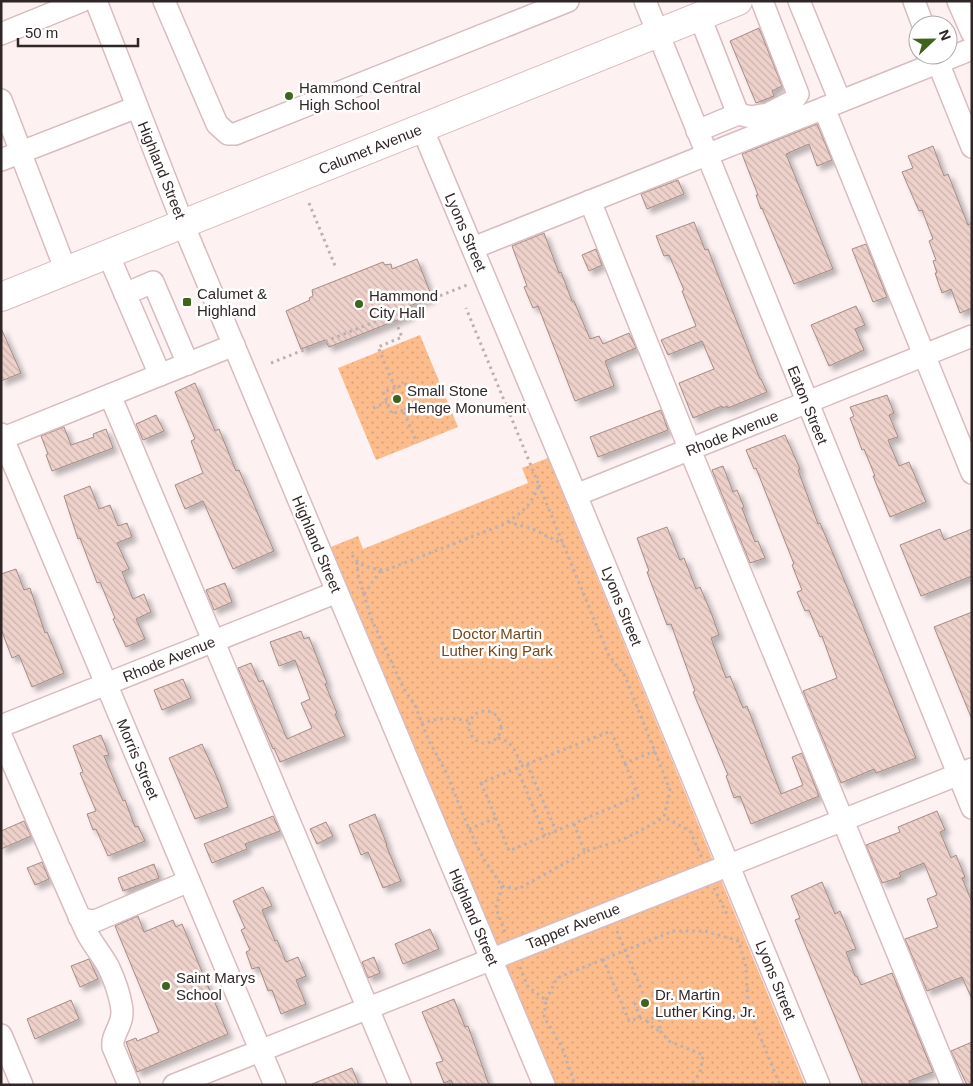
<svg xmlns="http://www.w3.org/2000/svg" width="973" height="1086" font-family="Helvetica,sans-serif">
<defs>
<pattern id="park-dots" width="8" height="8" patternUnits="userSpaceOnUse" patternTransform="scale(1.25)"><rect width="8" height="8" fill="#fcbc8b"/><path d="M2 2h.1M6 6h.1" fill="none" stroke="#d8a178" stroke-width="1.8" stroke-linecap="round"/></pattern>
<pattern id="building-back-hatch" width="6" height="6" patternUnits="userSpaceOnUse" patternTransform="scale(1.25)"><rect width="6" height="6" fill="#edd1ca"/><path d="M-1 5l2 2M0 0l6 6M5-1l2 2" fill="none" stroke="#ccb3ae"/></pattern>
<filter id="shadow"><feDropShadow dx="4.5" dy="4.5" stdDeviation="2.5" flood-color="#0004"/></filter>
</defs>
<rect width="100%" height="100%" fill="#fdf1f2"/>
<g fill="url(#park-dots)">
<polygon points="420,335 458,427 376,460 338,368"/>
<polygon points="548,458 805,1085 556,1085 331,547 358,536 363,549 528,483 522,468"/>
</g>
<g fill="url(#building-back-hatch)" stroke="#a58b85" filter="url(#shadow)">
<polygon points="759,28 782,86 772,91 774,96 756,103 730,41"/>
<polygon points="817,124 832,160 817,166 809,144 786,154 833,269 794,284 762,208 761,209 756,195 758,195 742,154"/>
<polygon points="933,146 944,176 948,174 968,225 972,223 972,308 960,313 951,289 942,293 935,273 937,273 933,261 936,260 929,241 933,239 922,210 919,211 902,172 913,168 908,156"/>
<polygon points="678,180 684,194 647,209 641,194"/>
<polygon points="694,222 705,250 708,249 716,270 760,379 761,379 767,392 728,408 727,406 723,408 722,406 693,418 679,383 714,369 702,341 668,355 661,340 696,326 682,291 684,290 669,255 664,256 656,236"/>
<polygon points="544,233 559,273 561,272 572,301 574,301 590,339 599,336 603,344 629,333 636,348 605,361 614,386 575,401 538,306 533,308 524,287 527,286 512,246"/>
<polygon points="866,244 887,297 873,302 852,249"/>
<polygon points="596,249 602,265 589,271 582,255"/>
<polygon points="417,259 432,297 407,307 410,315 329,347 325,340 301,349 286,311 310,300 309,298 313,296 312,290 383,262 385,265 391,264 392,269"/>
<polygon points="856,306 865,325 855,329 864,350 829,366 811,325"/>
<polygon points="1,328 21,373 1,381"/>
<polygon points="195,383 215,431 219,429 236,471 239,470 274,551 233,569 203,501 185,509 175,485 203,473 191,441 195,439 175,392"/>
<polygon points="887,395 894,413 889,415 898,437 888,440 899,466 909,462 926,502 890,517 873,476 875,476 864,449 862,450 850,418 854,416 850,407"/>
<polygon points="661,410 668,430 598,457 590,437"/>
<polygon points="156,415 164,431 143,440 136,424"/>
<polygon points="64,427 71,445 94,437 93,434 106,429 113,448 52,471 46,455 48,454 41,436"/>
<polygon points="785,435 800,469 798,470 818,524 820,523 853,601 916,758 876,773 874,769 841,783 803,691 837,678 822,636 820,637 809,610 805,611 797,592 802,590 792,565 794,564 756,468 754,469 746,450"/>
<polygon points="723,466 733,492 737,490 744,507 742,508 755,542 758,541 765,558 750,563 712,470"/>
<polygon points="90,486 99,509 110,505 118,526 127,523 132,537 117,543 129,569 122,572 133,599 144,594 151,612 136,619 145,639 126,647 113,619 115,618 100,582 97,583 80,538 78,539 64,496"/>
<polygon points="667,527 680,560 684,558 696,589 700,587 712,615 719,635 711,638 726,678 730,676 743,708 747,706 781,794 803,785 792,757 802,753 819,796 751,824 740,796 734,798 726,776 728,775 693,692 695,691 671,624 667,625 647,572 649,571 637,538"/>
<polygon points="940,529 944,540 972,529 972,576 921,596 900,545"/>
<polygon points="16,569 24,590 30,588 45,633 47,632 64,673 32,687 19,655 12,658 1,629 1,574"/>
<polygon points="225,583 232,602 214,610 206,590"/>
<polygon points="972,612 972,716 971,717 934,627"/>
<polygon points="301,631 304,639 309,637 327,683 325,684 337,713 335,714 345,736 280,762 274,748 273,749 238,668 251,663 259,682 263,680 287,739 312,728 301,703 310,699 295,660 279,666 270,642"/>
<polygon points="183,679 191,698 162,710 154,690"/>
<polygon points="101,735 109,755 104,756 123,801 125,800 135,827 138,826 145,841 108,856 96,829 93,830 87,814 96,811 80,773 83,772 73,746"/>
<polygon points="202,744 220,784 228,807 195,819 169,758"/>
<polygon points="937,811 945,830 940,832 951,858 956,855 965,877 962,878 972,902 972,999 962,977 927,991 905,939 938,927 927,899 937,895 924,863 899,873 901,877 882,883 866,845 900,832 898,827"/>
<polygon points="375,814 387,845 386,845 401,881 383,888 368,852 361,855 349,825"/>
<polygon points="273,816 280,831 245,844 247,849 212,863 204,844"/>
<polygon points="24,821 31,836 1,849 1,831"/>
<polygon points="326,822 333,836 317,844 310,829"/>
<polygon points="42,862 49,879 35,885 27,868"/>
<polygon points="154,864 159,878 123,891 118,878"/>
<polygon points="822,882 835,914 840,911 856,949 846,952 855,976 857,976 861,985 892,973 933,1072 909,1081 910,1085 863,1085 795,920 800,918 791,896"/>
<polygon points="263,887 272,906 262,910 275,941 277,940 286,962 298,957 306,976 296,980 306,1004 281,1014 272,990 268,991 259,967 252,969 246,952 250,950 241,930 245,928 233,901"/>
<polygon points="138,916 144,932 173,920 176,927 182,924 228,1034 137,1072 126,1042 136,1038 137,1041 159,1032 115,926"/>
<polygon points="430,929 439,949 403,964 395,944"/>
<polygon points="374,957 380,973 368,978 362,962"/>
<polygon points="89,959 98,979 80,987 71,966"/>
<polygon points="454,999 465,1027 468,1026 489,1085 453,1085 451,1080 444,1083 436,1063 443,1061 422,1012"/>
<polygon points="71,1000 79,1019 35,1039 27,1019"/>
<polygon points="972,1042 972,1085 967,1085 951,1051"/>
<polygon points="352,1068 359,1085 312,1085 312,1084"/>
</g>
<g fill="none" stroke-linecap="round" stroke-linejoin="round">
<g stroke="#d9bcc0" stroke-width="24">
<g id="minor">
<polyline points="96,1 183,224 544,1085"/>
<polyline points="164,1 217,124 228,134 235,134 568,1"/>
<polyline points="645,1 972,808"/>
<polyline points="799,1 840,101"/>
<polyline points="914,1 923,25"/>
<polyline points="958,1 972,33"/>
<polyline points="700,17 738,114"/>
<polyline points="1,34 82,1"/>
<polyline points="935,55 972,147"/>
<polyline points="1,100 21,152"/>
<polyline points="824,108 972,473"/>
<polyline points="422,128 576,495 819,1085"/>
<polyline points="697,131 738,114 751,117 768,114 793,101 798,94 762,1"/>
<polyline points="1,160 137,107"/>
<polyline points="24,162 66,271"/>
<polyline points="590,201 690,450 952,1085"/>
<polyline points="473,248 972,49"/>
<polyline points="108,254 160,375"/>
<polyline points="125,294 153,282 188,364"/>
<polyline points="110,395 400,1085"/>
<polyline points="1,434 275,1085"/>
<polyline points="1,439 234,345"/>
<polyline points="576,495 972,336"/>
<polyline points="1,726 337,592"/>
<path d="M1,736C29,800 56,865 85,929C91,943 102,954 109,968C114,979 119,992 121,1004C126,1024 111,1033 113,1047L129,1085"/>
<polyline points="79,917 86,920 95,921 189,881"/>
<polyline points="1,1035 22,1085"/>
<polyline points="174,1085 972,769"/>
</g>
</g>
<g stroke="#d9bcc0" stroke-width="30">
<polyline id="major" points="1,297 738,1"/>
</g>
<g stroke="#bcb0b1" stroke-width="3" stroke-dasharray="2.5 4" stroke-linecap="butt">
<polyline points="309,203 336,268"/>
<polyline points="393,315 402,337 378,347 395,388 406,384 414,405 403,410 417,443"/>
<polyline points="271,363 467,285"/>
<polyline points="395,388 383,392 392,414 403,410"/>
<polyline points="410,393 428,386"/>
<polyline points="373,408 387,402"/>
<polyline points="539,485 609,656 625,676 670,790 664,817 690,831 702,858"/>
<polyline points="508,522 533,529 563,544"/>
<path d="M352,555C360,567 372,569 386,570L502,525C521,514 531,506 539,485L466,308"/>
<polyline points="357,562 358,575 371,618 404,689 415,705 429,741 446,772 469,829 483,858 502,886 496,908 506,935"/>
<polyline points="364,594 381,570"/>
<circle cx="485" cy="727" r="16"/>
<path d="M421,723C440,718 450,717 469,721"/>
<path d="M498,738C513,741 516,753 522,766"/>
<polyline points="527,764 611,731 625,763 655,751"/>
<polyline points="496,818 509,851 638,796 625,763"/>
<path d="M574,824L585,852C595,847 604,846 615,842C633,836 648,826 664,817"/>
<polyline points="469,829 496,818 481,783 517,768"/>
<polyline points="545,836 517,768 527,764 556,831"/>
<polyline points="502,886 518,889 585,852"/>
<polyline points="714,888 728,916"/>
<polyline points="617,931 645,998"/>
<polyline points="740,945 746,967 748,1007 780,1085"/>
<polyline points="603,959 629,1021 640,1018 647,1021 665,1012 663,1006 657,994 635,1003 640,1018"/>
<polyline points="520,967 528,987 546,1000 544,1017 562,1047 575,1085"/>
<polyline points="546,1000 557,978 673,931 705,931 739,941"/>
<polyline points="647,1021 653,1028 660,1031 659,1016"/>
<polyline points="660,1031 669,1041 703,1055 700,1073 691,1085"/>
</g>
<use href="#minor" stroke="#fff" stroke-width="21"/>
<use href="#major" stroke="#fff" stroke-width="28"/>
</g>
<g fill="#3f641d" stroke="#fff" stroke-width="2">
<circle cx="289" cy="96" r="5"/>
<rect x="182" y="297" width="10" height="10" rx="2.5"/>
<circle cx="359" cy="304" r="5"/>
<circle cx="397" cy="399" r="5"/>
<circle cx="166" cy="986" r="5"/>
<circle cx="645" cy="1003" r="5"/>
</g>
<g text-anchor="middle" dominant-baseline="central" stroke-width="5" stroke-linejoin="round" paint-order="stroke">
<g font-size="15" fill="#312627" stroke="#fff" text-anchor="start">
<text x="299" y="87">Hammond Central<tspan x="299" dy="17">High School</tspan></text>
<text x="197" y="293">Calumet &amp;<tspan x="197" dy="17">Highland</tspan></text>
<text x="369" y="295">Hammond<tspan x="369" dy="17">City Hall</tspan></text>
<text x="407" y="390">Small Stone<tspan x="407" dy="17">Henge Monument</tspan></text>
<text x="176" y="977">Saint Marys<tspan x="176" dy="17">School</tspan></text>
<text x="655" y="994">Dr. Martin<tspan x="655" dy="17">Luther King, Jr.</tspan></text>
</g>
<g font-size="15" fill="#312627" stroke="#fff">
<text transform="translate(370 149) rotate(-22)">Calumet Avenue</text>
<text transform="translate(162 170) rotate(68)">Highland Street</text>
<text transform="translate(466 232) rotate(67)">Lyons Street</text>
<text transform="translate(808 405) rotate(68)">Eaton Street</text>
<text transform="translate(732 433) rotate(-22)">Rhode Avenue</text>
<text transform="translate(317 544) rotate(67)">Highland Street</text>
<text transform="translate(622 606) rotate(68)">Lyons Street</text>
<text transform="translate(169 659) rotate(-22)">Rhode Avenue</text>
<text transform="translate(138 759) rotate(67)">Morris Street</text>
<text transform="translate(474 917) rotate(67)">Highland Street</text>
<text transform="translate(573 926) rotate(-22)">Tapper Avenue</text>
<text transform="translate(776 980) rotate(68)">Lyons Street</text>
</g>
<g font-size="15" fill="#774619" stroke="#fff">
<text x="497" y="633">Doctor Martin<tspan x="497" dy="17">Luther King Park</tspan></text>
</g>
</g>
<rect width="973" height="1086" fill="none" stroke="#312627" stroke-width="5"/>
<g transform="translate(933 40) rotate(68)"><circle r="24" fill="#ffffff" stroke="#ada8a9"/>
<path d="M0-4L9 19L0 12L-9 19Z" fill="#3f641d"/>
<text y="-8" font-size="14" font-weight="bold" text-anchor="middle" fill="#312627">N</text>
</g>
<path d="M18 38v8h120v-8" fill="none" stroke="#312627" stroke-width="2.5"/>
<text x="25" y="38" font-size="15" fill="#312627" stroke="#ffffff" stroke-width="4" paint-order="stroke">50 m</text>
</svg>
